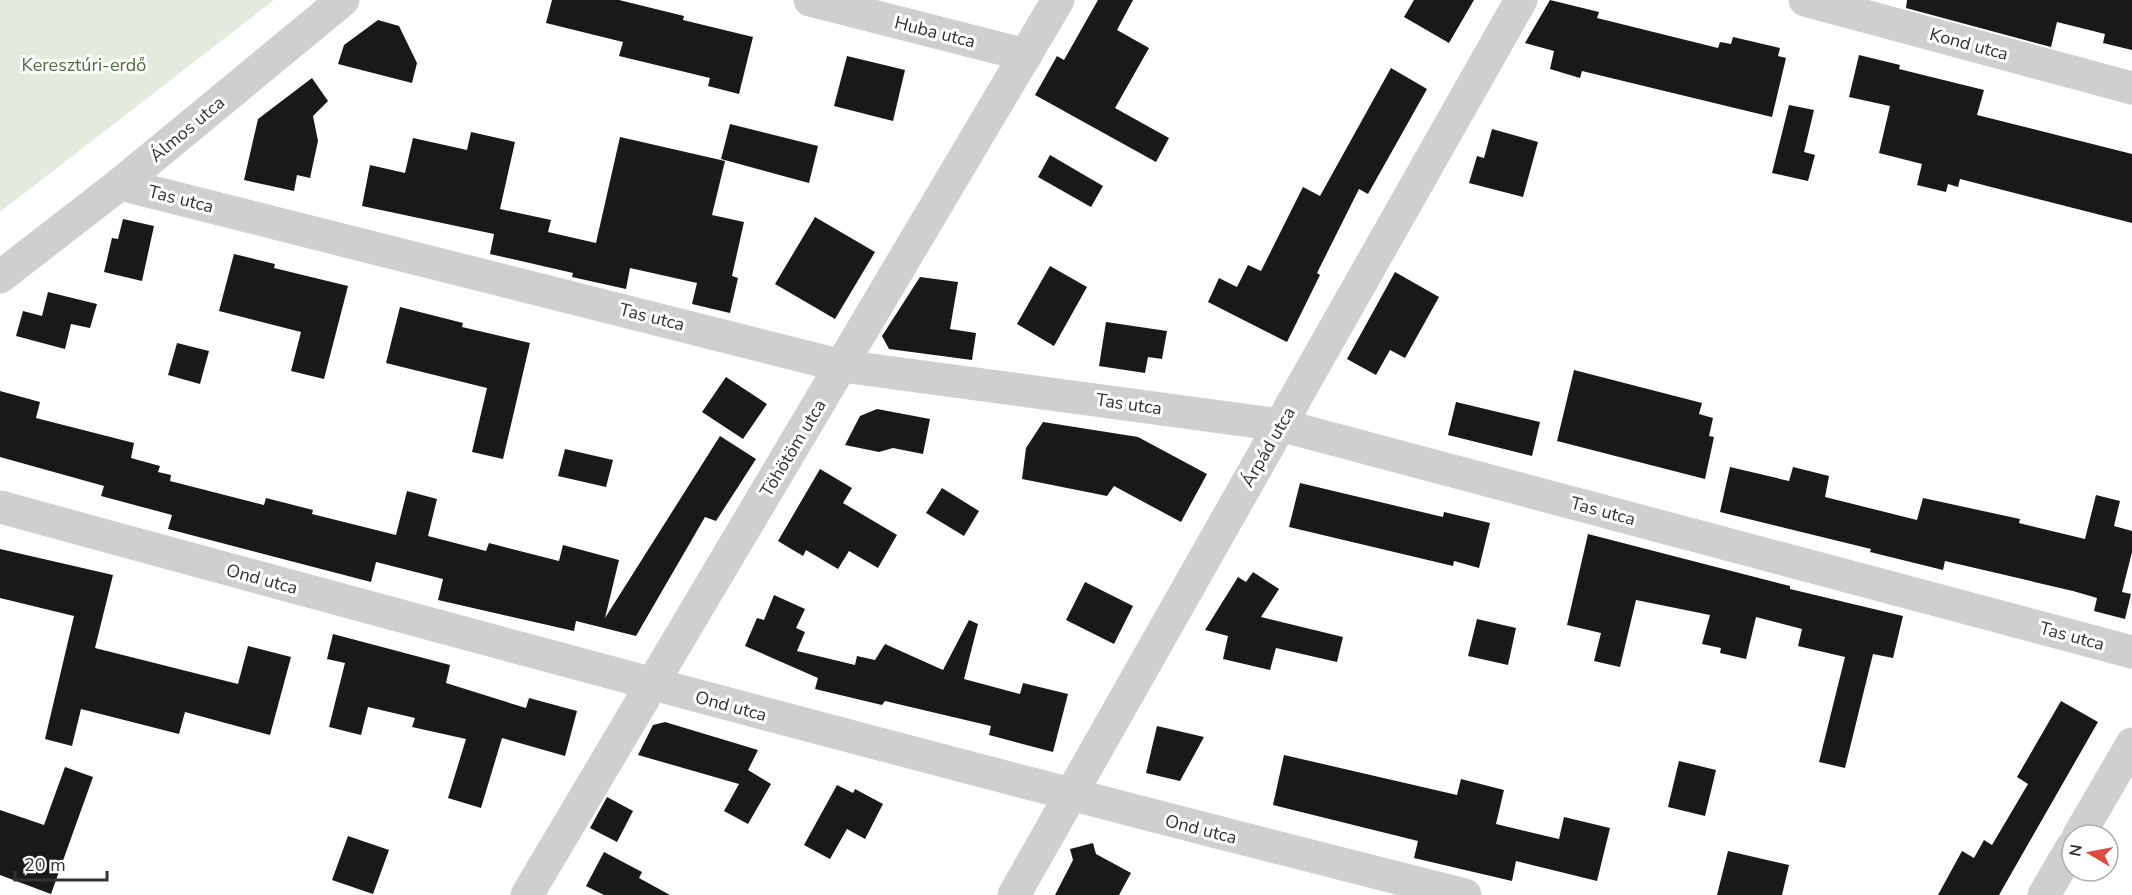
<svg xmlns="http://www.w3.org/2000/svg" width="2132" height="895" font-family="'Nunito Sans',sans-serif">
<rect width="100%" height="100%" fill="#fff"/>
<polygon fill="#e3eade" points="0,0 274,0 0,212"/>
<g fill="#191919">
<polygon points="552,0 619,0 684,16 683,20 753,37 739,94 708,86 710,78 619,56 623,42 546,23"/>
<polygon points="1098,0 1133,0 1117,30 1149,48 1115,108 1169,138 1156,162 1035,95 1057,56 1064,60"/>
<polygon points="1414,0 1474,0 1449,43 1404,17"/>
<polygon points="1550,0 1599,12 1597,18 1718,48 1720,42 1731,44 1733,37 1780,48 1778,56 1786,58 1772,117 1582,71 1580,78 1550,69 1554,51 1525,43"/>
<polygon points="1907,0 2132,0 2132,50 2103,43 2105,34 2057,22 2051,47 1906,8"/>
<polygon points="378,20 399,26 417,63 412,83 338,64 344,45"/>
<polygon points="1859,55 1900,65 1899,69 1984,90 1977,115 2132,154 2132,223 1960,179 1958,187 1948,184 1946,192 1917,185 1922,164 1879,153 1890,106 1849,97"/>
<polygon points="847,56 905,70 893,121 834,106"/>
<polygon points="1391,68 1427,89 1368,194 1359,189 1317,273 1320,275 1287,342 1208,302 1219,278 1237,287 1248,265 1261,271 1303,187 1320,196"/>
<polygon points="312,78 328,101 313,116 318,141 310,178 297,175 294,191 244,180 258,119"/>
<polygon points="1789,105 1814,110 1804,152 1815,155 1808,181 1772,173"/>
<polygon points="730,124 818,146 809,183 721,159"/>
<polygon points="1492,129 1538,142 1523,197 1469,183 1477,156 1484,158"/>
<polygon points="471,132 515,142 500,209 551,220 548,232 596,243 620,137 725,161 712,215 744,222 732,276 738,278 730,313 692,304 697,283 630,268 626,289 572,277 573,273 490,254 494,234 362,206 370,165 405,173 413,138 467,150"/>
<polygon points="1050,155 1103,186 1091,207 1038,177"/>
<polygon points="815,217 875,252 835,319 775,284"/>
<polygon points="123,219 154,226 142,281 104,272 112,238 118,239"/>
<polygon points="234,254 275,264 274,268 348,286 324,379 291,371 301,332 219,311"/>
<polygon points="1050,266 1087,287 1054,346 1017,324"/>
<polygon points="1395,272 1439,297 1405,358 1390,350 1376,375 1347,359"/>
<polygon points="920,277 958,282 950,329 976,333 972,360 889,349 882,336"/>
<polygon points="48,292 97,304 90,328 71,324 65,349 16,336 23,311 42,316"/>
<polygon points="400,307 463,323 462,327 530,343 503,459 472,452 487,388 386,363"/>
<polygon points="1106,322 1167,331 1162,359 1148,357 1145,373 1099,366"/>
<polygon points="177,343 209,351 200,384 168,375"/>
<polygon points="1574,370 1702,403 1699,414 1713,418 1709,436 1714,437 1705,479 1557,441"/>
<polygon points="726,377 767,404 743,439 702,412"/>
<polygon points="0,391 40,402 36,418 134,443 131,458 160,466 158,472 171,475 170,481 264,505 266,498 313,510 312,514 396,535 407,491 437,499 428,536 486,551 489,543 559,561 563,545 619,560 605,618 720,436 756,459 716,521 705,517 636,636 576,621 574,631 438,600 443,579 376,562 371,582 168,529 172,515 101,496 104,486 0,457"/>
<polygon points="1456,402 1540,422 1532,456 1448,435"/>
<polygon points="877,409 930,419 923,454 893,448 879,452 845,445 860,416"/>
<polygon points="1043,422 1138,437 1207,474 1181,522 1114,486 1107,496 1022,479 1026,448"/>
<polygon points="565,449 613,460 606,487 558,476"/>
<polygon points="1730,467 1789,481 1793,467 1829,476 1825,497 1917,520 1923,498 2020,519 2019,523 2085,539 2096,495 2120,501 2114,526 2132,531 2132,552 2122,592 2131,594 2125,619 2094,611 2097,598 2073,591 1945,561 1943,570 1870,552 1871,549 1720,512"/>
<polygon points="820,469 852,488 843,503 897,535 878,568 849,551 838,569 806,550 803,556 778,541"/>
<polygon points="1300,483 1443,517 1444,512 1490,523 1479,568 1454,561 1453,566 1289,527"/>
<polygon points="942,488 979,511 964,536 926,513"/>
<polygon points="1588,534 1790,586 1790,589 1903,616 1893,658 1873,654 1845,768 1819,762 1845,657 1798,646 1802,629 1756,617 1746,659 1720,653 1721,648 1702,644 1710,615 1636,600 1620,667 1594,661 1601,633 1567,625"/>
<polygon points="0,549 113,575 95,648 238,684 248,646 291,657 270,735 185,712 179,734 81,709 72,746 45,739 74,616 0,598"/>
<polygon points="1253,572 1279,589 1261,617 1343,637 1337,662 1276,648 1270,670 1223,659 1228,636 1205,630 1238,577 1246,582"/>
<polygon points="1085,582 1133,606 1114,644 1066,620"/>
<polygon points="774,595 805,609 796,628 805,632 797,651 855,665 857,656 875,660 885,644 943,670 969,620 978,624 964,679 1020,694 1023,683 1068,694 1053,752 989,735 991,726 885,701 882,705 815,689 818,678 745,646 757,618 764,620"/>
<polygon points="1477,619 1516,628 1508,665 1468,656"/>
<polygon points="333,634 450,665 446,683 526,708 529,698 577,711 565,756 502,738 481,808 448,798 466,739 412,727 415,718 368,707 361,735 329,727 345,663 327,659"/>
<polygon points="2061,701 2098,722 1999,895 1938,895 1962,851 1974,858 1984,840 1992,845 2028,784 2017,777"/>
<polygon points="665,722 758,750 748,770 771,784 748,824 724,811 739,784 638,755 653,725"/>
<polygon points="1157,726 1204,737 1180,781 1146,773"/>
<polygon points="1284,755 1457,795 1461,779 1504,790 1496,824 1559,839 1564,817 1610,828 1597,881 1516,861 1512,881 1414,858 1418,841 1273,805"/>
<polygon points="1679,761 1716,770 1705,816 1668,807"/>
<polygon points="65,767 93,777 51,894 0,875 0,810 44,825"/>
<polygon points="837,785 853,793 855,789 883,804 865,839 847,829 830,859 804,845"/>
<polygon points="607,797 633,811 617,842 590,828"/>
<polygon points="348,836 389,850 373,894 332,880"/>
<polygon points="1093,843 1096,854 1131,873 1119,895 1055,895 1073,860 1070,849"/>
<polygon points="1728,851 1789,865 1782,895 1717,895"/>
<polygon points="604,852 642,872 639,878 670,895 604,895 586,886"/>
</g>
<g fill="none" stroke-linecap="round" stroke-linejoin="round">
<g stroke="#cfcfcf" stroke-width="33">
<polyline points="810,0 1026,55"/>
<polyline points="1805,0 2132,88"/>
<polyline points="120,184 842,366 1280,425 2132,652"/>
<polyline points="0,277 120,184 343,0"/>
<path d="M0,507C487,640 975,772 1465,895"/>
<polyline points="2079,835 2132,744"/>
<polyline points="527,895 1058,0"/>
<polyline points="1014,895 1521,0"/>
<polyline points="2044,895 2072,847"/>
</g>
</g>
<g text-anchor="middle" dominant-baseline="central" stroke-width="6" stroke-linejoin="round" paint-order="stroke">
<g font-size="18" fill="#323232" stroke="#fff">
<text transform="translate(935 32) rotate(14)">Huba utca</text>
<text transform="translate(1969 44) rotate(15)">Kond utca</text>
<text transform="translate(187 129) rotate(-40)">Álmos utca</text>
<text transform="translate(181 199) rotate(14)">Tas utca</text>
<text transform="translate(652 317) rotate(14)">Tas utca</text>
<text transform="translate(1129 404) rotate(8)">Tas utca</text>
<text transform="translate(1268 447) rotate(-60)">Árpád utca</text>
<text transform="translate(793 448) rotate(-59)">Töhötöm utca</text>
<text transform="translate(1603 511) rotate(15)">Tas utca</text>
<text transform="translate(262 579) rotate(15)">Ond utca</text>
<text transform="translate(2072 636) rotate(15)">Tas utca</text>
<text transform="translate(731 706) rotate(15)">Ond utca</text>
<text transform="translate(1201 829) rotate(14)">Ond utca</text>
</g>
<g font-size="18" fill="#4e6c40" stroke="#fff">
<text x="84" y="65">Keresztúri-erdő</text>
</g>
</g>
<g transform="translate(2090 853) rotate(280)"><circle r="28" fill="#ffffff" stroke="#adadad" stroke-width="1.5"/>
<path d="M0-4.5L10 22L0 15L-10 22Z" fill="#dd4d3f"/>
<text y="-9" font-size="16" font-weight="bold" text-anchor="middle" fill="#323232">N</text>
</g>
<path d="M15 871v9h92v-9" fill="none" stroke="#323232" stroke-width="3"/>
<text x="24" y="871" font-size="18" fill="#323232" stroke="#ffffff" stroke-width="4.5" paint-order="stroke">20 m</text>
</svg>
